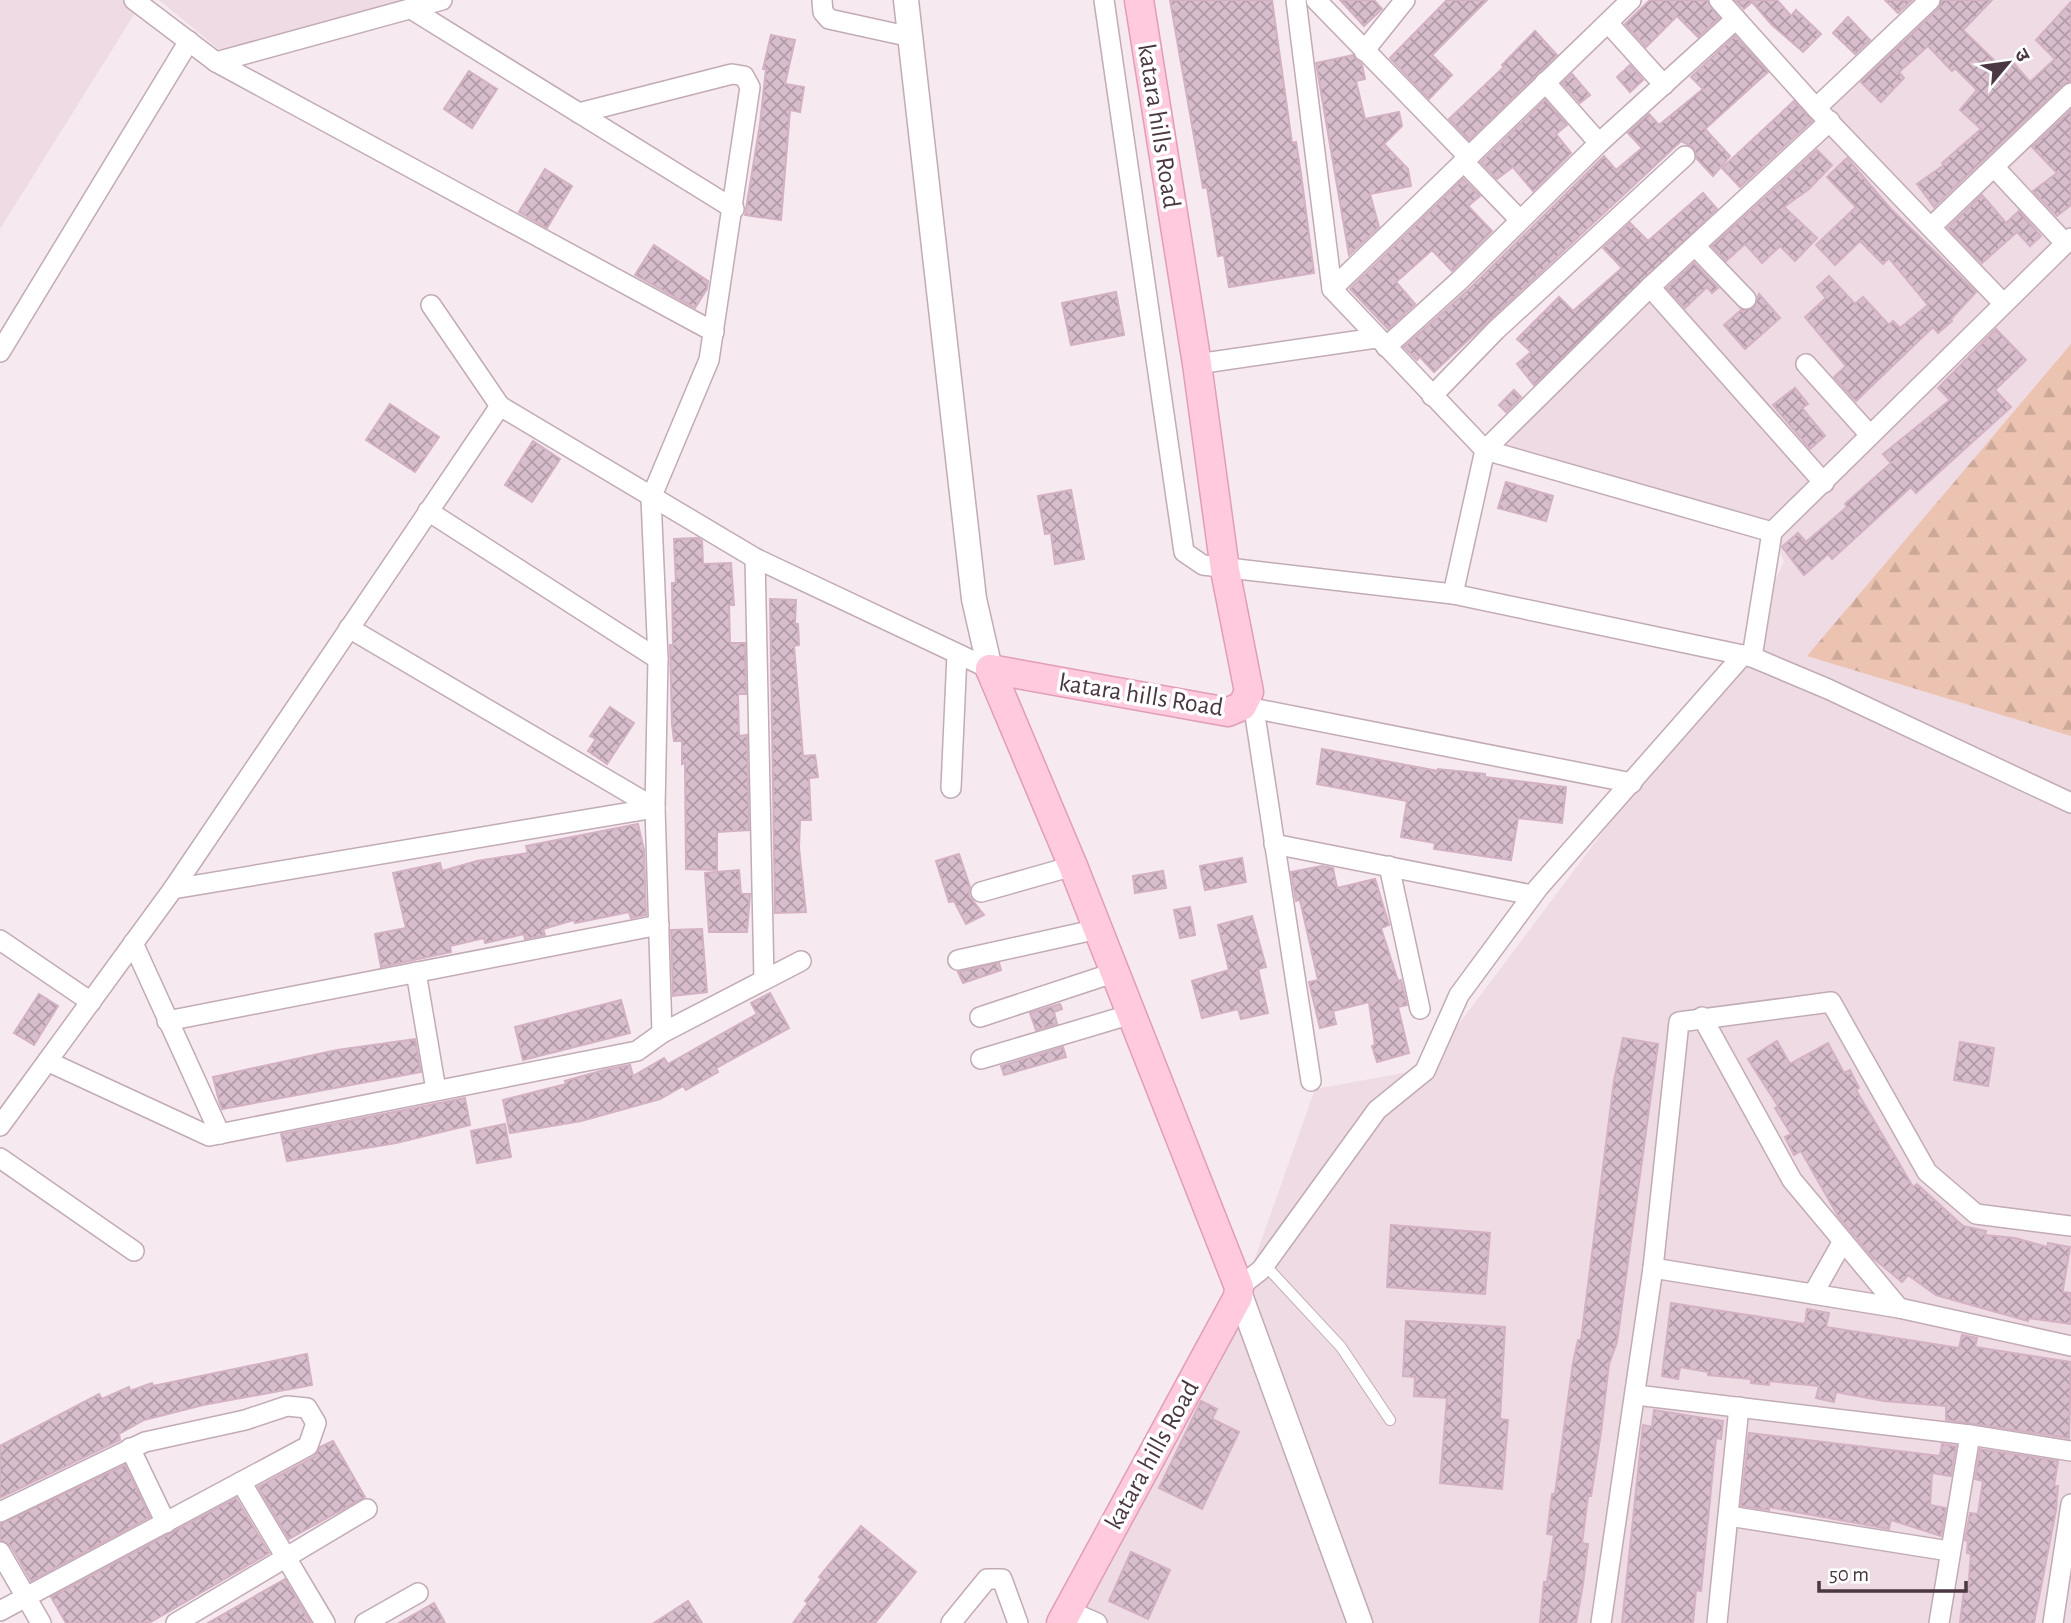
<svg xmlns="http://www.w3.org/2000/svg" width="2071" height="1623" font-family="'Alegreya Sans','Noto Sans Devanagari',sans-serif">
<defs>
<pattern id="forest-firs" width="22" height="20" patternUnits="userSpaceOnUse" patternTransform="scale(1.75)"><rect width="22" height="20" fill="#ecc3b0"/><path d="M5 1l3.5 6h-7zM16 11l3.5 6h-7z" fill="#cca899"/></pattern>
<pattern id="building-cross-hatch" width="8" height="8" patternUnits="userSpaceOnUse" patternTransform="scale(1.75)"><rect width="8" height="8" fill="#d8becc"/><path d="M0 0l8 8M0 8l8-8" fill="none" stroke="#b19ba7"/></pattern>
</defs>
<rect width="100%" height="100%" fill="#f6e9ef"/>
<g fill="#eedbe3">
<polygon points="0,0 134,0 140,5 0,229"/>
<polygon points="159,0 412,0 222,52"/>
<polygon points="1937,0 2071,0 2071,1623 1076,1623 1243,1292 1315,1089 1425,1069 1741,648 1784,562 1771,532 1482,447"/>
</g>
<polygon fill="url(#forest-firs)" points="2071,344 2071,736 1807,656"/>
<g fill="url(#building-cross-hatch)" stroke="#d3b1c3" stroke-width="2">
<polygon points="1170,0 1272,0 1292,143 1296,142 1301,174 1314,273 1229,287 1224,255 1218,256 1207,187 1203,188"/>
<polygon points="1340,0 1374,0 1382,9 1364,26"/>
<polygon points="1447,0 1487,0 1432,55 1452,75 1429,99 1390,58"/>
<polygon points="1650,0 1707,0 1719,18 1698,37 1677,16 1646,47 1625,24"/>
<polygon points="1735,0 1777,0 1791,16 1796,10 1821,34 1803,52 1772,25 1752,2 1744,9"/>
<polygon points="1885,0 1912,0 1898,13"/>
<polygon points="1942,0 1992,0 1963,30 2002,68 2011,60 2030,82 2055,59 2036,40 2071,2 2071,81 2063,84 1934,207 1917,184 1944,165 1942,163 1981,129 1960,110 1977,90 1955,68 1952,71 1928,46 1899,72 1904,78 1881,102 1861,82 1938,9"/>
<polygon points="1848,17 1870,40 1855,54 1833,33"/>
<polygon points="1535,31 1557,55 1469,140 1449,119 1504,67 1502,65"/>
<polygon points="771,35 795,40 785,84 804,87 800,112 790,110 781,220 745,215 760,124 766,69 763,69"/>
<polygon points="1735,36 1768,72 1705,129 1730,156 1713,176 1697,159 1693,147 1681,141 1434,372 1420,357 1417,360 1404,347 1468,290 1604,156 1616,170 1642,148 1628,133 1649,114 1659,125 1703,89 1691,77"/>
<polygon points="1353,55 1362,65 1365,79 1356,81 1365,119 1399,112 1402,126 1384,144 1408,169 1411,186 1370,194 1379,227 1349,255 1316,63"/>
<polygon points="1630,65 1643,80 1630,92 1617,77"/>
<polygon points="469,71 497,89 472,128 444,109"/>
<polygon points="1572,74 1590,95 1580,103 1562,83"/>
<polygon points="1545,100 1567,125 1556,134 1571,153 1533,191 1513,167 1497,179 1481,162"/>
<polygon points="1794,101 1812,121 1740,187 1722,168"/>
<polygon points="2071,110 2071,205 2057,216 2033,191 2057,173 2032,147"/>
<polygon points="1817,150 1832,165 1809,189 1784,207 1817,238 1795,261 1780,246 1762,263 1745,244 1726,261 1712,246"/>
<polygon points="1847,158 1890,208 1976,292 1951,319 1952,321 1938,333 1933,327 1856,401 1834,377 1846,366 1805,317 1826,298 1817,287 1829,276 1855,304 1863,297 1889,325 1893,321 1900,328 1928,305 1889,258 1883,264 1860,241 1835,265 1816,245 1856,207 1827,177"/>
<polygon points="545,169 572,186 547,228 519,212"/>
<polygon points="1463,179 1480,196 1468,206 1492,231 1452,271 1432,250 1396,282 1415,304 1388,329 1350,289"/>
<polygon points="1703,193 1717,209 1534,385 1517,364 1531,352 1517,339 1559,297 1573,311 1622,268 1603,248 1630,223 1648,241"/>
<polygon points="1982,195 2006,223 2019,211 2041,236 2030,246 2017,232 1982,263 1948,228"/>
<polygon points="654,245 708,281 707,289 695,308 635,275"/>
<polygon points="1694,263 1718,288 1712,293 1707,287 1685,308 1667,288"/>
<polygon points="1116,292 1124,335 1071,345 1062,303"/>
<polygon points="1759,294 1780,318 1745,349 1724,325 1741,310 1754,308"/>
<polygon points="1996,329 2026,360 1995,390 2011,407 1916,493 1911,487 1832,559 1828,554 1804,575 1782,547 1798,533 1806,542 1847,507 1845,504 1891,463 1883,454 1950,400 1938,388"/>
<polygon points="1795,388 1808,404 1802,408 1825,436 1810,449 1773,405"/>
<polygon points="1514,390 1521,397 1506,412 1499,405"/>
<polygon points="390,404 439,437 415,472 366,440"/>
<polygon points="533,441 560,459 532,502 505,485"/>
<polygon points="1506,482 1553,496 1546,521 1498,508"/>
<polygon points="1071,490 1084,559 1055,564 1051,533 1045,534 1038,496"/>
<polygon points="698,538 702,541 703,564 731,563 734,605 729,605 730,643 745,643 746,694 738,694 739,736 747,735 749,830 717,832 717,870 686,869 685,763 682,764 682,741 674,741 672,724 670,645 673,645 672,583 676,583 674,539"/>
<polygon points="770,599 796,600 795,624 798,624 799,645 794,646 803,756 815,755 818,777 809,778 811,820 800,820 799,848 806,912 775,913"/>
<polygon points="610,707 634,723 607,764 588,751 596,739 590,736"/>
<polygon points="1322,749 1438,771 1438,769 1485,774 1485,777 1566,787 1562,823 1518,818 1511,860 1434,849 1435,843 1401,837 1407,801 1317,784"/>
<polygon points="638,824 644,850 646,915 631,918 629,912 575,923 574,920 543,929 545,935 525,939 524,934 485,943 484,938 450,946 451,952 381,967 375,934 406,928 393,873 440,863 442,871 477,861 528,853 526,846"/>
<polygon points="959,854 970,887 969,896 984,915 966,924 954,901 949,902 936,861"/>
<polygon points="1242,858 1246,882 1205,890 1200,866"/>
<polygon points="1322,866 1333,868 1337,888 1375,879 1389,925 1381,928 1398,981 1401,980 1407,1005 1398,1007 1409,1053 1377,1062 1372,1046 1375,1045 1369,1002 1333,1011 1336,1024 1320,1028 1309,982 1318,980 1300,900 1296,901 1291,872"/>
<polygon points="739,870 741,894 750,894 747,932 709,932 705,873"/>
<polygon points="1163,871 1166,888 1135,893 1133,876"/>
<polygon points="1190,907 1195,935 1180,938 1174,910"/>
<polygon points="1252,916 1266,967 1258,969 1268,1013 1241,1019 1238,1009 1202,1018 1192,981 1229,970 1218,925"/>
<polygon points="702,929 707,992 673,996 671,930"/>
<polygon points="999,963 1001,970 963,983 958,972"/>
<polygon points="770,993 789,1028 716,1068 718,1072 686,1090 683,1086 660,1099 581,1121 510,1133 503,1100 566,1084 565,1081 604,1070 630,1065 633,1076 664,1058 668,1064 757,1014 751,1003"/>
<polygon points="39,994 58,1006 34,1045 14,1033"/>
<polygon points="621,1000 630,1033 523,1060 515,1027"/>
<polygon points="1060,1004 1062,1009 1054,1012 1057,1024 1036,1030 1030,1013"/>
<polygon points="1623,1038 1658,1044 1617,1342 1609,1364 1601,1432 1591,1496 1588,1496 1582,1543 1588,1544 1583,1584 1576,1623 1540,1623 1544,1582 1547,1582 1554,1535 1547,1534 1552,1494 1555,1494 1573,1363 1578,1340 1581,1340 1614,1081"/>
<polygon points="415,1039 421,1072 222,1109 219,1101 213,1077 337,1050"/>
<polygon points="1777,1041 1790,1064 1828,1043 1844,1073 1850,1070 1859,1088 1856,1090 1913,1187 1917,1184 1963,1226 1986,1231 1985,1235 2015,1238 2047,1247 2048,1243 2070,1247 2063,1289 2063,1292 2071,1293 2071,1324 2029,1318 2028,1321 1936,1295 1908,1275 1902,1282 1873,1258 1838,1216 1801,1151 1794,1155 1785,1137 1791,1134 1775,1108 1778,1106 1748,1059"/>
<polygon points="1960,1042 1994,1048 1988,1086 1954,1080"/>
<polygon points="1063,1047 1066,1057 1004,1075 1001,1066"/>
<polygon points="465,1098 470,1125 396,1143 287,1161 281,1134"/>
<polygon points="505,1124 511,1157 477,1163 471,1131"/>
<polygon points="1391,1225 1490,1233 1485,1294 1387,1287"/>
<polygon points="1671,1303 1805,1324 1807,1309 1829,1313 1826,1327 1959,1348 1962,1335 1977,1338 1975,1347 2071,1362 2069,1438 1946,1420 1946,1406 1884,1401 1836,1392 1834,1402 1816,1398 1819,1386 1769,1381 1769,1385 1751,1383 1751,1379 1708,1375 1708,1372 1680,1367 1678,1379 1662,1376"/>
<polygon points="1406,1321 1505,1327 1500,1419 1508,1420 1502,1489 1440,1483 1447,1398 1414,1396 1415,1377 1403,1376"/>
<polygon points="307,1354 312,1385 203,1405 144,1420 119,1434 120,1440 0,1498 0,1446 99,1394 102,1399 129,1387 130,1391 152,1383 153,1386"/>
<polygon points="1201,1401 1217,1409 1212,1419 1239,1432 1202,1509 1159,1488"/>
<polygon points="1654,1410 1723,1421 1721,1439 1716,1438 1701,1591 1696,1590 1693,1623 1622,1623 1643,1425 1652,1427"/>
<polygon points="1749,1433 1940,1456 1942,1444 1956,1446 1951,1476 1932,1473 1930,1505 1946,1508 1941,1536 1891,1520 1889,1529 1769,1507 1769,1510 1741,1506"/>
<polygon points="333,1441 365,1497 289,1539 258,1487 314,1457 320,1447"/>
<polygon points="1980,1449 2058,1461 2054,1486 2058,1486 2056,1510 2034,1623 1960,1623 1964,1590 1968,1591 1971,1554 1967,1553 1968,1541 1965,1540 1970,1513 1978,1514 1983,1481 1975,1479"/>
<polygon points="125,1465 150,1517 31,1581 11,1546 0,1540 0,1524"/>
<polygon points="236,1498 269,1553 149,1623 66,1623 51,1597"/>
<polygon points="861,1526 916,1572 875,1623 793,1623 808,1603 805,1601 822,1579 819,1577"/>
<polygon points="1131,1552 1170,1570 1148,1619 1109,1601"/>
<polygon points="285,1579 311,1623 208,1623"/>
<polygon points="688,1601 702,1623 654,1623"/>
<polygon points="434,1603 445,1623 399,1623"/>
</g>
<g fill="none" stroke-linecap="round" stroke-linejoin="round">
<g stroke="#c2abb6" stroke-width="12">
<polyline id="service" points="1265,1265 1341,1347 1390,1420"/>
</g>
<g stroke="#c2abb6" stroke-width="22">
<g id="minor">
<polyline points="134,0 216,62 714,332"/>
<polyline points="822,0 823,12 829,19 911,37"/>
<polyline points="1104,0 1184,552 1203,565 1453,594 1752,657 1772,532 2071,238"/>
<polyline points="1296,0 1332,289 1485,450 1772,532"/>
<polyline points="1316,0 1468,156"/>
<polyline points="1719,0 1816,108 2003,303"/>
<polyline points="411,9 734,209"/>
<polyline points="1608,23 1664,85"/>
<polyline points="1364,51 1405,0"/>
<polyline points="216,62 442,0"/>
<polyline points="1545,82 1599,143"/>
<polyline points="1816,108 1930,0"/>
<polyline points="579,113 732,74 744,76 750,87 709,360 651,498 658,659 655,808 662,1033"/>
<polyline points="1463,161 1519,219"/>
<polyline points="1995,168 2065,243"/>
<polyline points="1931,227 2071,93"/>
<polyline points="1695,246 1746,299"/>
<polyline points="1650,287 1824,483"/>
<polyline points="1332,289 1631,0"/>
<polyline points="431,305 500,406"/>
<polyline points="1386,347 1459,281 1599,143 1736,19"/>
<polyline points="0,352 189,41"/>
<polyline points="1197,364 1376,338"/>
<polyline points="1806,364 1870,435"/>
<polyline points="1432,396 1496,330 1685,156"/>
<polyline points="428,511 658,659"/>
<polyline points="755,558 764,980"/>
<polyline points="1453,594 1485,450 1650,287 1830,121"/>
<polyline points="1752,657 1828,689 2071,803"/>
<polyline points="1242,706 1632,783"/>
<polyline points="1254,709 1311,1081"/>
<polyline points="951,788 957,654"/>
<polyline points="1274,844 1532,895"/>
<polyline points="1389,866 1420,1009"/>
<polyline points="173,889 655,808 349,628"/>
<polyline points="981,892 1073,866"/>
<polyline points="0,940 91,1002"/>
<polyline points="133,943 220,1134"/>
<polyline points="958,960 1098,929"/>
<polyline points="416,972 436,1090"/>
<polyline points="980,1017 1116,972"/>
<polyline points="1702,1017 1792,1180 1899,1308"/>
<polyline points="167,1021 659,925"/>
<polyline points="981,1059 1132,1014"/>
<polyline points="49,1062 209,1136 637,1051 662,1033 801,961"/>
<polyline points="0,1126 173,889 500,406 755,558 990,669"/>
<polyline points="0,1158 134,1251"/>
<polyline points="1653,1268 1899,1308 2071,1346"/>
<polyline points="1239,1287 1261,1270 1377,1110 1425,1071 1459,995 1538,888 1743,655"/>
<polyline points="1813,1294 1843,1241"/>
<polyline points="1636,1395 1970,1435 2071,1451"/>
<polyline points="130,1448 166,1523"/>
<polyline points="241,1482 325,1623"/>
<polyline points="0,1512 145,1442 245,1420 287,1406 307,1408 316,1423 308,1446 0,1611"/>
<polyline points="1729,1516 1949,1551"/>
<polyline points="0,1552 41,1623"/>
<polyline points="1067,1610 1097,1623"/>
<polyline points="176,1623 367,1509"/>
<polyline points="365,1623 418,1593"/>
<polyline points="951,1623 987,1579 1002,1579 1018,1623"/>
<polyline points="1601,1623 1653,1268 1679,1022 1831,1002 1927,1172 1976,1214 2071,1226"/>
<polyline points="1717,1623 1739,1407"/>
<polyline points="1939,1623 1970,1435"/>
<polyline points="2053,1623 2071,1504"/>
</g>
</g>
<g stroke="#c2abb6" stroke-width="27">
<g id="tertiary">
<polyline points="906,0 974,599 990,669"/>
<polyline points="1239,1292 1360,1623"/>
</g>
</g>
<g stroke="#e19db8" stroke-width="31">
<g id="secondary">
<polyline points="990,669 1073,866 1239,1287 1238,1297 1061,1623"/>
<polyline points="990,669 1228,712 1242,706 1249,692 1225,570 1197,364 1139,0"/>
</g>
</g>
<use href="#service" stroke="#fff" stroke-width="10"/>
<use href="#minor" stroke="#fff" stroke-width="19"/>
<use href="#tertiary" stroke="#fff" stroke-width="24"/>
<use href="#secondary" stroke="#ffcade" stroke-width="28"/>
</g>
<g text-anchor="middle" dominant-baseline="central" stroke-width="7" stroke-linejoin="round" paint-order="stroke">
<g font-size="26" fill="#4a3741" stroke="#fff">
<text transform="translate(1159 126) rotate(81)">katara hills Road</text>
<text transform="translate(1141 695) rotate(9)">katara hills Road</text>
<text transform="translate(1152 1455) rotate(-61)">katara hills Road</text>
</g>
</g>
<g transform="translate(2008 63) rotate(61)" stroke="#ffffff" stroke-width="5" paint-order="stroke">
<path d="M0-5L12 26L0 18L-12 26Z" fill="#4a3741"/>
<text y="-10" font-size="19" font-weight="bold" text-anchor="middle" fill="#4a3741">उ</text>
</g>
<path d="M1819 1581v10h147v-10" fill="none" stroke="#4a3741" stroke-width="3.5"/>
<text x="1829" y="1581" font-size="21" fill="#4a3741" stroke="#ffffff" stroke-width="5" paint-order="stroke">50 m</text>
</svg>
